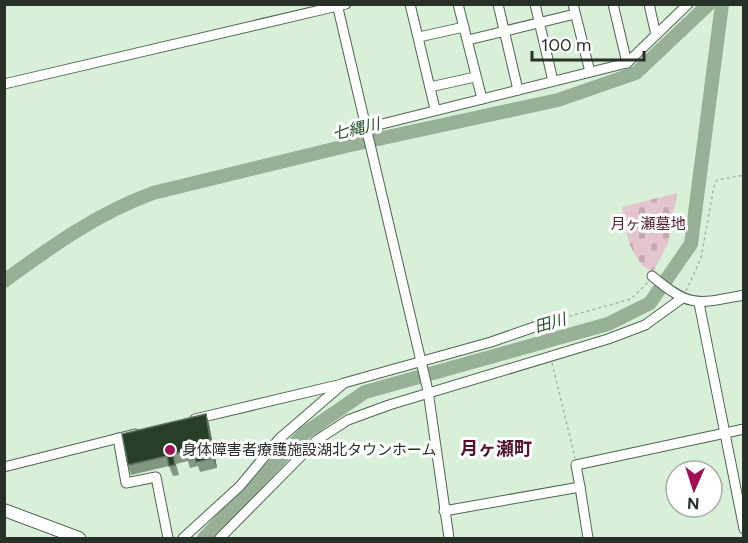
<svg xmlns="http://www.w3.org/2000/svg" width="748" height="543" font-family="Figtree,'Noto Sans JP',sans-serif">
<defs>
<pattern id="cemetery-stones" width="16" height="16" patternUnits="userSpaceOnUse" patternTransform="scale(1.5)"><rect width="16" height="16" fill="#e5c5cd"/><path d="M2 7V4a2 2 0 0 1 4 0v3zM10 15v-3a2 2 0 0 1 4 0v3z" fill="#c4aab0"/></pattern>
</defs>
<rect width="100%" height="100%" fill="#d8f0d8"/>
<path fill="url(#cemetery-stones)" d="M677,193L668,243L653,272C629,261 625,229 622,207Z"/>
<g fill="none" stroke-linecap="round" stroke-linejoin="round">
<g stroke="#96b196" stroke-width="14">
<path d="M4,281C52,246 98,213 153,193L346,146L558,100L636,73L709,4"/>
<polyline points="204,538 305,433 365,392 608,324 650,303 691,244 722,4"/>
</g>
<g stroke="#506550" stroke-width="11">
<g id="minor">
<polyline points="337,4 428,391 449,538"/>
<polyline points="410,4 435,109"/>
<polyline points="458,4 482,99"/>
<polyline points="498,4 518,90"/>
<polyline points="535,4 553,81"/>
<polyline points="573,4 590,72"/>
<polyline points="613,4 627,63"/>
<polyline points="649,4 656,35"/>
<polyline points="419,37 464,27"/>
<polyline points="468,40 575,14"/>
<polyline points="4,84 346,4"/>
<polyline points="430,87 475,77"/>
<polyline points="366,128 627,63 688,4"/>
<path d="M652,276C690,308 697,304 744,295"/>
<polyline points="699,303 744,529"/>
<polyline points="195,419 342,384"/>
<polyline points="118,438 126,483 156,477 168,538"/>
<polyline points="4,467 135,434"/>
<polyline points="580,487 588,538"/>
<polyline points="444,511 580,487 576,465 744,429"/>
<polyline points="183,538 240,486 279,439 344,383 491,342 543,324"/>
<polyline points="220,538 317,440 348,420 389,405 608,339 645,325 681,299"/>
</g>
</g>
<g stroke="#506550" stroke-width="14">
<polyline id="major" points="4,510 79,538"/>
</g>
<g stroke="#a3b7a3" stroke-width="1.5" stroke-dasharray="3 3" stroke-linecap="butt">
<polyline points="686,291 701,258 714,186 717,180 744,175"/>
<polyline points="552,321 631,299 648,282"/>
<polyline points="545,331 548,347"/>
<polyline points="552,363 575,458"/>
</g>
<use href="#minor" stroke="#fff" stroke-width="9"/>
<use href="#major" stroke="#fff" stroke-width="12"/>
</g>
<polygon fill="#809780" points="206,414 209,424 217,468 200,472 198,466 190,468 188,461 176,464 179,475 173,476 169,466 131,475 128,465"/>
<polygon fill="#5c735c" points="206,414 209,424 217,468 213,458"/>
<polygon fill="#273e27" stroke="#5c735c" stroke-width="1.5" points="206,414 213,458 196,462 195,456 187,458 185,451 173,454 175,465 169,466 167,456 128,465 122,434"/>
<circle fill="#a10f54" stroke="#fff" stroke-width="2" cx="170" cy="450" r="6"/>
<g text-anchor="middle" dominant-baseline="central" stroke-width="6" stroke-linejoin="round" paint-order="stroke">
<g font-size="15" fill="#542032" stroke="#fff">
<text x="648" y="224">月ヶ瀬墓地</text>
</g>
<g font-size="15" fill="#283128" stroke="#fff" text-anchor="start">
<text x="182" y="450">身体障害者療護施設湖北タウンホーム</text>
</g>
<g font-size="16" font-style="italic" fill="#27502a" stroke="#fff">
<text transform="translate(356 129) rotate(-13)">七縄川</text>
<text transform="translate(550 323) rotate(-16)">田川</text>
</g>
<g font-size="18" font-weight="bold" fill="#53102b" stroke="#fff">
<text x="496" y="449">月ヶ瀬町</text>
</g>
</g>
<rect width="748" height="543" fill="none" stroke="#283128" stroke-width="12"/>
<g transform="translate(694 489) rotate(183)"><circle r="28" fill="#ffffff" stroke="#a9ada9" stroke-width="1.5"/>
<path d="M0-4.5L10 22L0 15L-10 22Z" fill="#a10f54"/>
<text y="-9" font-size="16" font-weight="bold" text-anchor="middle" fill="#283128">N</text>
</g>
<path d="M532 51v9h112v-9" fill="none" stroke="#283128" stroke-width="3"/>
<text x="541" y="51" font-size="18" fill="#283128" stroke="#ffffff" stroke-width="4.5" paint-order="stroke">100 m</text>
</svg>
